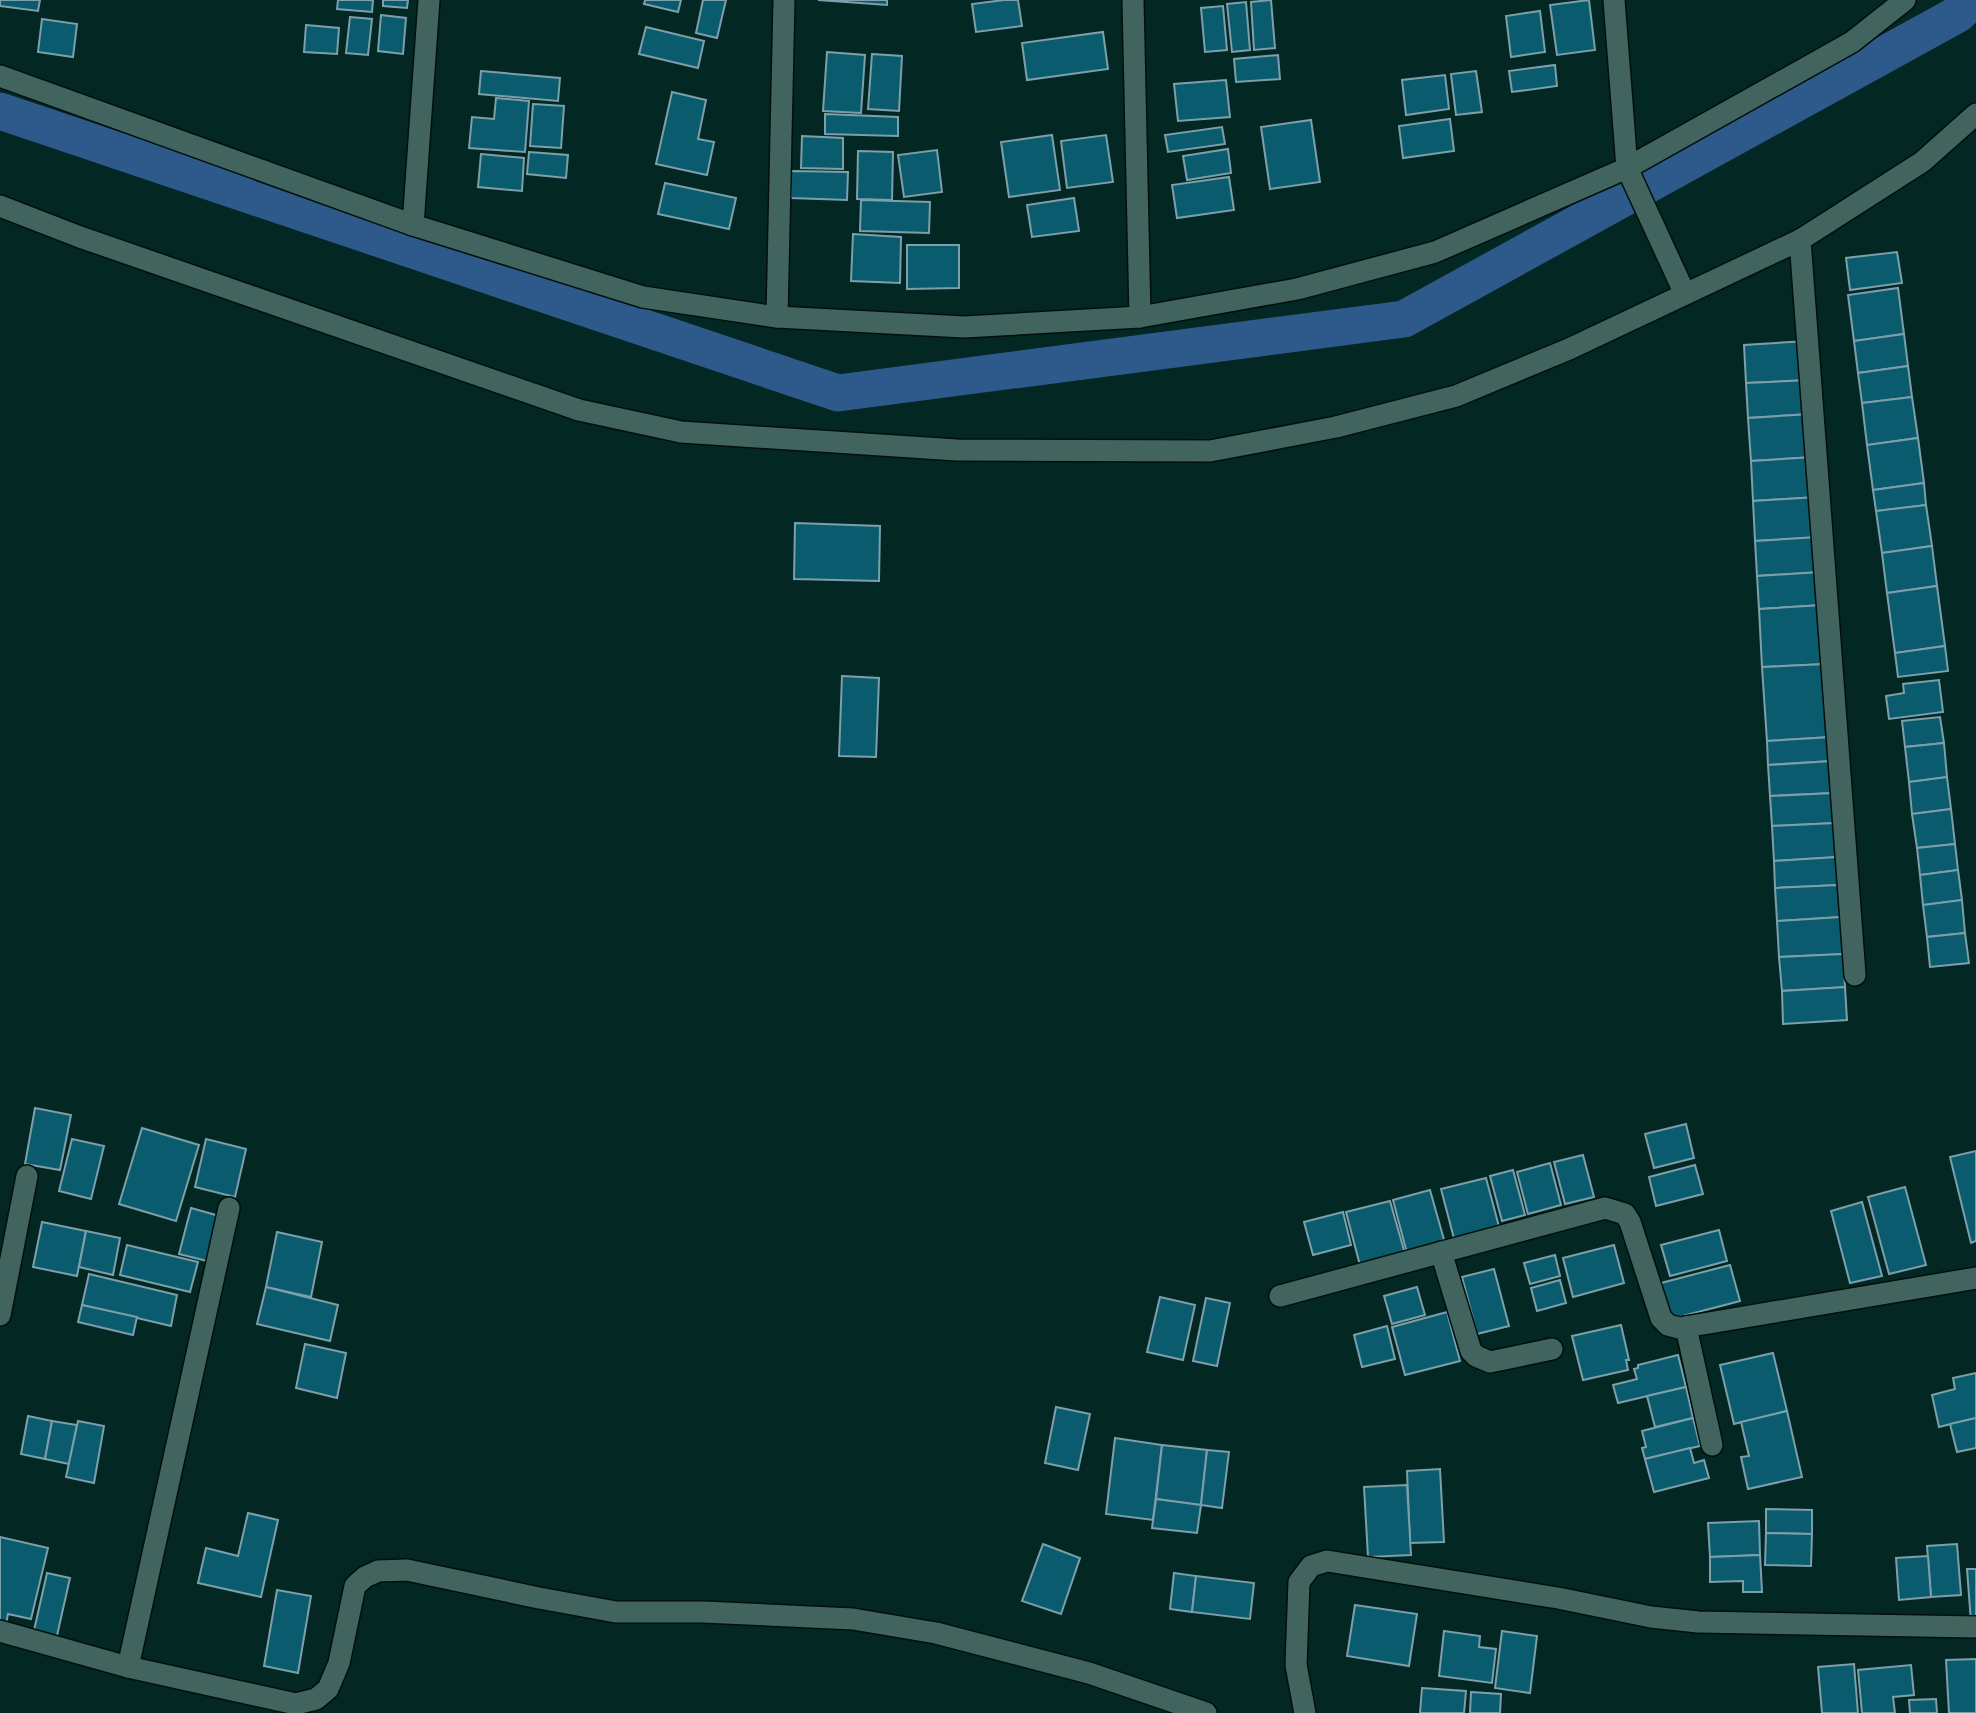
<svg xmlns="http://www.w3.org/2000/svg" width="1976" height="1713" font-family="Poppins,sans-serif">
<rect width="100%" height="100%" fill="#032824"/>
<g fill="none" stroke-linecap="round" stroke-linejoin="round">
<polyline stroke="#2e5a8b" stroke-width="37" points="0,111 838,393 1404,319 1958,14 1973,0"/>
</g>
<g fill="#0a5b6d" stroke="#7c9faa" stroke-width="2">
<polygon points="0,0 40,0 38,11 0,6"/>
<polygon points="338,0 373,0 372,12 337,9"/>
<polygon points="383,0 408,0 407,8 383,6"/>
<polygon points="645,0 681,0 678,12 644,4"/>
<polygon points="703,0 726,0 717,38 696,33"/>
<polygon points="818,0 887,0 887,5"/>
<polygon points="1004,0 1018,0 1022,26 976,32 972,4"/>
<polygon points="1271,0 1275,48 1254,50 1251,2"/>
<polygon points="1589,0 1595,50 1557,55 1550,5"/>
<polygon points="1246,2 1250,50 1232,52 1227,4"/>
<polygon points="1223,6 1227,50 1205,52 1201,8"/>
<polygon points="1540,11 1545,52 1511,57 1506,16"/>
<polygon points="381,15 406,18 403,54 378,51"/>
<polygon points="350,17 372,19 368,55 346,53"/>
<polygon points="42,19 77,24 73,57 38,52"/>
<polygon points="306,25 339,28 337,54 304,52"/>
<polygon points="646,27 704,41 698,68 639,54"/>
<polygon points="1103,32 1108,69 1027,80 1022,43"/>
<polygon points="827,52 865,55 861,113 823,111"/>
<polygon points="872,54 902,56 899,111 868,109"/>
<polygon points="1278,55 1280,79 1236,82 1234,59"/>
<polygon points="1555,65 1557,86 1512,92 1509,71"/>
<polygon points="481,71 560,78 558,101 479,94"/>
<polygon points="1476,71 1482,112 1456,115 1451,74"/>
<polygon points="1445,75 1449,109 1406,115 1402,80"/>
<polygon points="1226,80 1230,117 1178,121 1174,84"/>
<polygon points="672,92 706,100 698,139 714,142 707,175 656,164"/>
<polygon points="496,98 529,101 525,152 469,148 472,117 494,119"/>
<polygon points="533,104 564,106 561,148 530,146"/>
<polygon points="825,114 898,117 898,136 825,134"/>
<polygon points="1450,119 1454,151 1403,158 1399,126"/>
<polygon points="1311,120 1320,182 1270,189 1261,127"/>
<polygon points="1222,127 1225,144 1168,152 1165,135"/>
<polygon points="1052,135 1060,190 1009,197 1001,142"/>
<polygon points="1106,135 1113,182 1067,188 1061,141"/>
<polygon points="802,136 843,138 843,169 801,168"/>
<polygon points="1228,149 1231,173 1187,180 1183,156"/>
<polygon points="937,150 942,192 904,197 898,155"/>
<polygon points="858,151 893,152 892,200 857,199"/>
<polygon points="529,152 568,155 566,178 527,174"/>
<polygon points="481,154 524,158 522,191 478,187"/>
<polygon points="791,171 848,172 847,200 791,198"/>
<polygon points="1229,177 1234,210 1177,218 1172,185"/>
<polygon points="665,183 736,198 729,229 658,214"/>
<polygon points="1074,198 1079,231 1032,237 1027,205"/>
<polygon points="861,200 930,202 929,233 860,231"/>
<polygon points="853,234 901,237 900,283 851,281"/>
<polygon points="907,245 959,245 959,288 907,289"/>
<polygon points="1897,252 1902,283 1850,290 1846,258"/>
<polygon points="1898,288 1904,334 1854,341 1848,295"/>
<polygon points="1904,334 1908,366 1858,373 1854,341"/>
<polygon points="1807,341 1810,380 1746,383 1744,345"/>
<polygon points="1908,366 1912,397 1862,403 1858,373"/>
<polygon points="1810,380 1811,414 1748,418 1746,383"/>
<polygon points="1912,397 1918,438 1867,445 1862,403"/>
<polygon points="1811,414 1814,457 1751,461 1748,418"/>
<polygon points="1918,438 1924,483 1873,490 1867,445"/>
<polygon points="1814,457 1817,497 1753,501 1751,461"/>
<polygon points="1924,483 1926,505 1876,511 1873,490"/>
<polygon points="1817,497 1819,537 1755,541 1753,501"/>
<polygon points="1926,505 1932,546 1882,553 1876,511"/>
<polygon points="795,523 880,526 879,581 794,579"/>
<polygon points="1819,537 1821,572 1757,576 1755,541"/>
<polygon points="1932,546 1937,586 1887,593 1882,553"/>
<polygon points="1821,572 1823,605 1759,609 1757,576"/>
<polygon points="1937,586 1945,646 1895,653 1887,593"/>
<polygon points="1823,605 1826,664 1762,667 1759,609"/>
<polygon points="1945,646 1948,671 1898,677 1895,653"/>
<polygon points="1826,664 1831,737 1767,741 1762,667"/>
<polygon points="842,676 879,678 876,757 839,756"/>
<polygon points="1939,680 1943,712 1889,719 1886,696 1904,693 1903,684"/>
<polygon points="1940,717 1944,743 1905,747 1902,721"/>
<polygon points="1831,737 1832,761 1768,765 1767,741"/>
<polygon points="1944,743 1947,777 1909,782 1905,747"/>
<polygon points="1832,761 1834,793 1770,796 1768,765"/>
<polygon points="1947,777 1951,809 1912,814 1909,782"/>
<polygon points="1834,793 1835,823 1772,826 1770,796"/>
<polygon points="1951,809 1955,844 1917,848 1912,814"/>
<polygon points="1835,823 1837,857 1774,861 1772,826"/>
<polygon points="1955,844 1958,870 1920,875 1917,848"/>
<polygon points="1837,857 1839,885 1775,888 1774,861"/>
<polygon points="1958,870 1962,900 1923,905 1920,875"/>
<polygon points="1839,885 1841,917 1777,921 1775,888"/>
<polygon points="1962,900 1965,933 1927,937 1923,905"/>
<polygon points="1841,917 1843,954 1779,957 1777,921"/>
<polygon points="1965,933 1969,963 1930,967 1927,937"/>
<polygon points="1843,954 1845,987 1782,991 1779,957"/>
<polygon points="1845,987 1847,1020 1783,1024 1782,991"/>
<polygon points="35,1108 71,1115 60,1170 25,1164"/>
<polygon points="1686,1124 1694,1158 1654,1168 1645,1134"/>
<polygon points="142,1128 199,1145 176,1221 119,1204"/>
<polygon points="72,1139 104,1146 91,1199 59,1191"/>
<polygon points="206,1139 246,1149 235,1197 195,1187"/>
<polygon points="1976,1151 1976,1241 1971,1243 1950,1157"/>
<polygon points="1583,1155 1594,1197 1565,1204 1554,1162"/>
<polygon points="1550,1163 1561,1205 1528,1214 1517,1172"/>
<polygon points="1695,1165 1703,1194 1656,1206 1649,1177"/>
<polygon points="1513,1170 1525,1215 1502,1221 1490,1176"/>
<polygon points="1486,1178 1501,1234 1456,1246 1441,1189"/>
<polygon points="1905,1187 1926,1265 1889,1274 1868,1197"/>
<polygon points="1430,1190 1446,1247 1408,1257 1393,1200"/>
<polygon points="1390,1201 1407,1261 1362,1273 1346,1212"/>
<polygon points="1862,1202 1882,1276 1850,1283 1831,1211"/>
<polygon points="191,1208 223,1217 211,1262 179,1254"/>
<polygon points="1343,1212 1351,1245 1313,1255 1304,1222"/>
<polygon points="42,1222 86,1231 77,1276 33,1267"/>
<polygon points="1719,1230 1727,1261 1670,1276 1661,1245"/>
<polygon points="86,1231 120,1238 113,1275 79,1267"/>
<polygon points="277,1232 322,1242 311,1297 266,1287"/>
<polygon points="127,1245 198,1262 190,1292 120,1275"/>
<polygon points="1614,1245 1624,1283 1573,1297 1563,1258"/>
<polygon points="1555,1255 1560,1276 1530,1284 1524,1263"/>
<polygon points="1730,1265 1740,1301 1671,1319 1661,1283"/>
<polygon points="1494,1269 1509,1326 1477,1334 1462,1277"/>
<polygon points="89,1274 177,1295 171,1326 82,1305"/>
<polygon points="1560,1280 1566,1303 1537,1311 1531,1288"/>
<polygon points="266,1287 338,1305 330,1341 257,1324"/>
<polygon points="1417,1287 1425,1315 1392,1324 1384,1296"/>
<polygon points="1160,1297 1195,1305 1183,1360 1147,1352"/>
<polygon points="1206,1298 1230,1303 1217,1366 1193,1361"/>
<polygon points="82,1305 137,1317 133,1335 78,1322"/>
<polygon points="1447,1312 1460,1361 1405,1375 1392,1327"/>
<polygon points="1621,1325 1629,1360 1626,1360 1628,1370 1583,1380 1572,1336"/>
<polygon points="1387,1326 1395,1359 1362,1367 1354,1335"/>
<polygon points="305,1344 346,1353 337,1398 296,1388"/>
<polygon points="1773,1353 1787,1411 1734,1424 1720,1365"/>
<polygon points="1678,1355 1686,1387 1618,1403 1613,1385 1637,1379 1634,1369 1638,1368 1638,1365"/>
<polygon points="1976,1373 1976,1418 1939,1427 1932,1395 1955,1389 1953,1378"/>
<polygon points="1686,1387 1693,1418 1655,1427 1647,1396"/>
<polygon points="1056,1407 1090,1414 1078,1470 1045,1463"/>
<polygon points="1787,1411 1802,1477 1748,1489 1741,1457 1749,1456 1741,1422"/>
<polygon points="28,1416 52,1421 45,1459 21,1454"/>
<polygon points="1693,1418 1700,1446 1645,1459 1642,1448 1646,1447 1642,1431"/>
<polygon points="1976,1418 1976,1448 1957,1452 1950,1424"/>
<polygon points="52,1421 77,1425 69,1464 45,1459"/>
<polygon points="78,1421 104,1426 94,1483 66,1477"/>
<polygon points="1115,1438 1162,1445 1153,1520 1106,1514"/>
<polygon points="1162,1445 1207,1450 1201,1505 1156,1499"/>
<polygon points="1690,1448 1694,1463 1704,1460 1709,1478 1654,1492 1645,1459"/>
<polygon points="1207,1450 1229,1452 1222,1508 1201,1505"/>
<polygon points="1440,1469 1444,1542 1410,1543 1407,1471"/>
<polygon points="1407,1485 1411,1555 1368,1557 1364,1487"/>
<polygon points="1156,1499 1201,1505 1197,1533 1152,1528"/>
<polygon points="1766,1509 1812,1510 1812,1534 1766,1533"/>
<polygon points="248,1513 278,1520 261,1597 198,1583 206,1548 238,1556"/>
<polygon points="1759,1521 1760,1555 1710,1557 1708,1523"/>
<polygon points="1766,1533 1812,1534 1811,1566 1765,1565"/>
<polygon points="0,1537 48,1548 31,1619 8,1614 6,1624 0,1623"/>
<polygon points="1043,1544 1080,1558 1061,1614 1022,1601"/>
<polygon points="1957,1544 1961,1595 1931,1597 1927,1546"/>
<polygon points="1760,1555 1762,1592 1743,1592 1743,1581 1710,1582 1710,1557"/>
<polygon points="1928,1556 1931,1597 1899,1600 1896,1558"/>
<polygon points="1967,1569 1976,1569 1976,1622 1971,1622"/>
<polygon points="47,1573 70,1578 56,1640 33,1635"/>
<polygon points="1174,1573 1196,1576 1192,1612 1170,1609"/>
<polygon points="1196,1576 1254,1583 1250,1619 1192,1612"/>
<polygon points="277,1590 311,1596 298,1673 264,1666"/>
<polygon points="1355,1605 1417,1614 1409,1666 1347,1656"/>
<polygon points="1444,1631 1480,1636 1479,1647 1496,1649 1492,1683 1439,1676"/>
<polygon points="1502,1631 1537,1636 1530,1693 1495,1688"/>
<polygon points="1976,1659 1976,1713 1949,1713 1946,1660"/>
<polygon points="1854,1664 1858,1713 1822,1713 1818,1667"/>
<polygon points="1911,1665 1914,1695 1893,1697 1895,1713 1862,1713 1858,1670"/>
<polygon points="1422,1688 1466,1691 1464,1713 1420,1713"/>
<polygon points="1471,1692 1501,1694 1500,1713 1470,1713"/>
<polygon points="1936,1699 1937,1713 1910,1713 1909,1700"/>
</g>
<g fill="none" stroke-linecap="round" stroke-linejoin="round">
<g stroke="#00100d" stroke-width="24">
<g id="street">
<polyline points="1133,0 1140,317"/>
<polyline points="1614,0 1627,168 1685,294"/>
<polyline points="0,76 413,225 643,297 777,317 964,327 1140,317 1297,289 1435,252 1627,168 1852,42 1905,0"/>
<polyline points="0,206 80,237 579,410 681,432 957,450 1210,451 1336,427 1456,396 1569,349 1800,240 1922,162 1976,114"/>
<polyline points="413,225 429,0"/>
<polyline points="1800,240 1855,975"/>
<polyline points="777,317 784,0"/>
<polyline points="1441,1252 1471,1351 1476,1356 1490,1362 1552,1349"/>
<polyline points="1280,1296 1605,1208 1625,1214 1630,1222 1661,1318 1668,1325 1679,1328 1976,1278"/>
<polyline points="0,1315 27,1176"/>
<polyline points="1686,1327 1712,1445"/>
<polyline points="0,1631 128,1667 296,1704 316,1699 328,1689 339,1663 355,1586 365,1577 378,1571 407,1570 539,1598 616,1612 703,1612 853,1619 936,1633 1089,1673 1206,1713"/>
<polyline points="128,1667 229,1208"/>
<polyline points="1305,1713 1296,1665 1299,1582 1311,1566 1327,1561 1558,1598 1651,1617 1698,1622 1976,1627"/>
</g>
</g>
<use href="#street" stroke="#41645f" stroke-width="21"/>
</g>
</svg>
